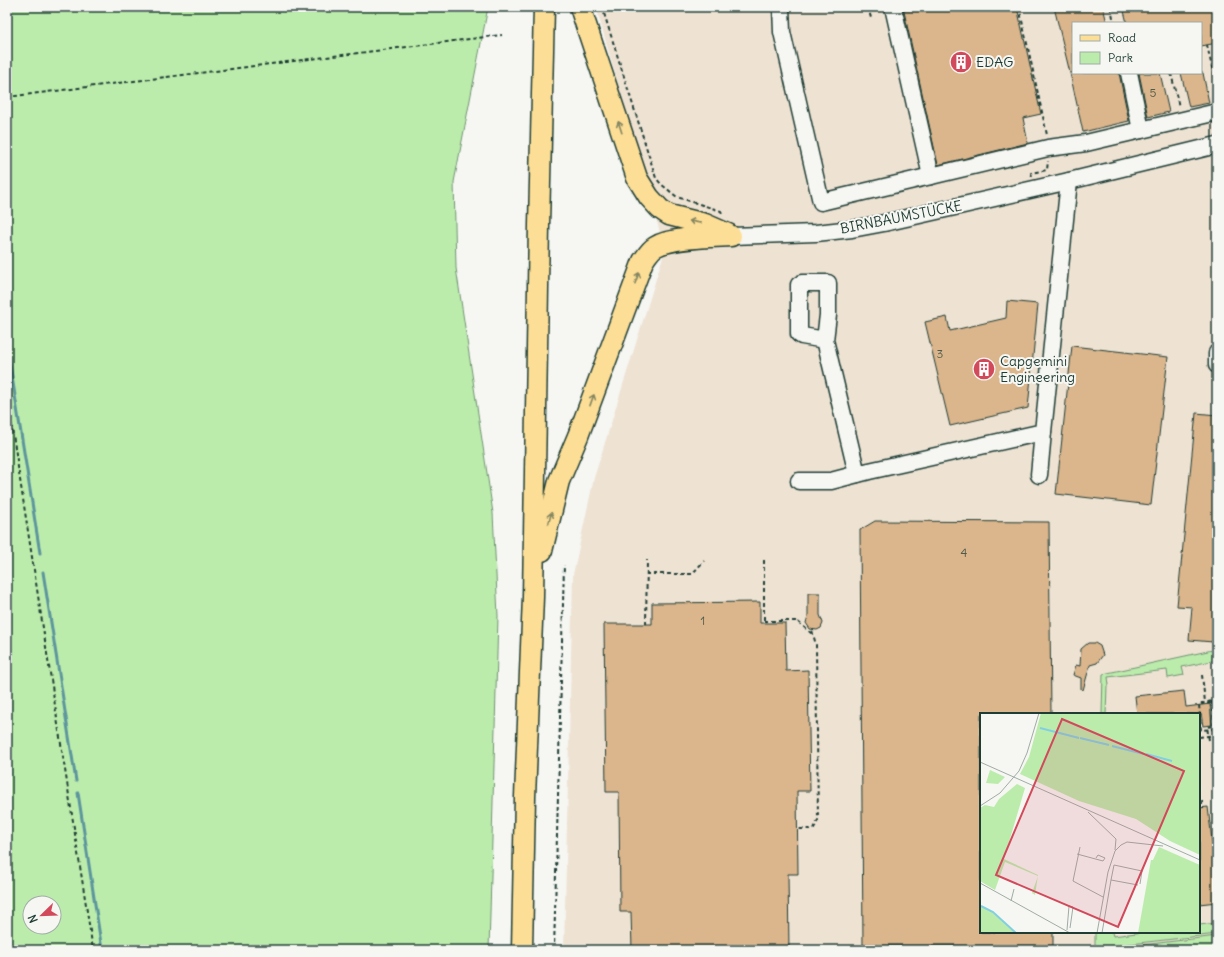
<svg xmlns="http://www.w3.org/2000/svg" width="1224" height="957" font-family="Delius,sans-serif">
<rect width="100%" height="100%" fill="#f6f6f2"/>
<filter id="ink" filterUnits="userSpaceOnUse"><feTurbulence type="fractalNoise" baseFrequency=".025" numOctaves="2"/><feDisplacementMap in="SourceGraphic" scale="8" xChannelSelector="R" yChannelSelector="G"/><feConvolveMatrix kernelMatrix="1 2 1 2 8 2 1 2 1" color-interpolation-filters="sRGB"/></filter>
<g filter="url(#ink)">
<path fill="#eee2d3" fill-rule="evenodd" d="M596,7H1217V937L1101,950H564L573,575L594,478L665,250ZM1073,23H1201V73H1073ZM981,714H1199V932H981Z"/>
<g fill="#bcecac" stroke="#6e9470" fill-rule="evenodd">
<path d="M7,7H488L454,182L456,268L493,513L498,616L489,950H7ZM30,903H54V927H30Z"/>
<polygon points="1217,649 1217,660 1182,667 1184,675 1168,678 1167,670 1108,677 1109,685 1107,686 1106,714 1102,714 1103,674"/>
<polygon points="1217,923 1217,934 1095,948 1095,932 1112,932 1113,936 1144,932 1199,932 1199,925"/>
<polygon points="1217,936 1217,950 1100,950"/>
</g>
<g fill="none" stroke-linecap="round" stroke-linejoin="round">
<g stroke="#5b959c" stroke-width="3">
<polyline points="7,345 40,553"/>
<polyline points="43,572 76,781"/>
<polyline points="78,793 102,950"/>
</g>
</g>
<g fill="#dbb58c" stroke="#1f3d34">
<polygon points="903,7 1017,7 1041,114 1023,118 1028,143 938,165"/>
<polygon points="1054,7 1103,7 1107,23 1073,23 1073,72 1070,73"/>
<polygon points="1123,7 1217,7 1217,43 1201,46 1201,23 1127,23"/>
<polygon points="1070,73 1119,73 1129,121 1083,132"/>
<polygon points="1139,73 1160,73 1169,112 1148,117"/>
<polygon points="1181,73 1203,73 1209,103 1189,107"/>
<polygon points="1007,301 1038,304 1028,408 950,426 925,322 947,317 950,331 1006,318"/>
<polygon points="1072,346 1168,357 1151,505 1056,494"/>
<polygon points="1196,413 1217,415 1217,610 1216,610 1213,642 1189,640 1192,607 1177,606"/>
<polygon points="875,521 1049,522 1051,714 981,714 981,932 1053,932 1053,946 863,946 860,530"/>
<polygon points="808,593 820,593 820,615 823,623 821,628 817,630 810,629 806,623 808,616"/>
<polygon points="760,602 760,623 785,623 786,671 808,670 810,791 797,791 798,874 788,874 789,950 632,950 631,912 620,912 619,792 606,792 604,624 652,624 652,603"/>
<polygon points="1088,643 1095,643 1100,646 1103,655 1097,663 1090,665 1083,690 1081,689 1081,678 1073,675 1076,665 1080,666 1081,649"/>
<polygon points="1184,691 1186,707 1210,704 1212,725 1203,726 1201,714 1137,714 1135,696"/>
<polygon points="1208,807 1217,882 1217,902 1199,904 1199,808"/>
</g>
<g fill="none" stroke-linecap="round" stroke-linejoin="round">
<g stroke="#1f3d34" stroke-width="19">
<g id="minor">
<polyline points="781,7 782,32 821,202 931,176"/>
<polyline points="893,7 931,176 1048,148 1086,143 1217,112"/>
<polyline points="1129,73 1141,130"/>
<polyline points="731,236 816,233 852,229 884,223 1069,181 1217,145"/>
<polyline points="825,340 802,336 799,334 799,285 802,283 828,283 828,315 825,340 857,474"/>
<polyline points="1217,353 1217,365"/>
<polyline points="1039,475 1043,432"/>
<polyline points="799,481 831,481 869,471 1043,432 1069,181"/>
</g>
</g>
<g stroke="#1f3d34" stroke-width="23">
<g id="major">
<polyline points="580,7 637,178 649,197 660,209 669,215 705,224 728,234"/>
<path d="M542,551L559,481L578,436L643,261C646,257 650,250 655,247C671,237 711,237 731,236"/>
<polyline points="522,950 525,797 533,597 539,225 544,7"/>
</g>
</g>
<g stroke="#1f3d34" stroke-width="2" stroke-dasharray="4 3" stroke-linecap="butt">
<polyline points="602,7 656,178 661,184 677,197 721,211 723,215"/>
<polyline points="868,7 871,18"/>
<polyline points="1019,7 1047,135"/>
<polyline points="1111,7 1114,23"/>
<polyline points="1207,45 1217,90"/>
<polyline points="1171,73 1179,107"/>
<polyline points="7,97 502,35"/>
<polyline points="1032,176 1031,173 1047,170 1048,161"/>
<polyline points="7,396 93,950"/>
<polyline points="764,560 764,623"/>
<polyline points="646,574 692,574 704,561"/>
<polyline points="764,621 798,621 798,622 811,633 812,630 816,645 818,820 814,829 797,829"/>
<polyline points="646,624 647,560"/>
<polyline points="1202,675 1205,702"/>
<polygon points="1212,701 1215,729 1201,730 1199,704"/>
<polyline points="1202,702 1202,704 1211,703 1211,706 1210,706"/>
<polyline points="1199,737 1217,735"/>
<polyline points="1209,740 1207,727 1213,726 1212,724"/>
<polyline points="1202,800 1202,808"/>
<polyline points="554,950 564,565"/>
</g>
<use href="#minor" stroke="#f6f6f2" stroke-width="16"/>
<use href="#major" stroke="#fdde96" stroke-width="20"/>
</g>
<defs><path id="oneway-shaft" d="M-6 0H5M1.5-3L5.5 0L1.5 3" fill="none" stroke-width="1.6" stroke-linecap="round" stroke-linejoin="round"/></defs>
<g stroke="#838560">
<use href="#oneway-shaft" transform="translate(620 127) rotate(-108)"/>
<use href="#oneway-shaft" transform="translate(695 222) rotate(-169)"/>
<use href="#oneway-shaft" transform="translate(637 278) rotate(-70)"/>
<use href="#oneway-shaft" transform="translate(592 400) rotate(-70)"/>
<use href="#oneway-shaft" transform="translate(550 518) rotate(-76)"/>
</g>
</g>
<defs>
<g id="building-disc" transform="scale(1.15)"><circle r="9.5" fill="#d1495b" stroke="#f6f6f2"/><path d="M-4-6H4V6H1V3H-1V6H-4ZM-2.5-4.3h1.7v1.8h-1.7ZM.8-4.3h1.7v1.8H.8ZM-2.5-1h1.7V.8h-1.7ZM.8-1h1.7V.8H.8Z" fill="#fff"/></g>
</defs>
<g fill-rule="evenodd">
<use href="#building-disc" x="961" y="62"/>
<use href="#building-disc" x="984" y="369"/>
</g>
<g text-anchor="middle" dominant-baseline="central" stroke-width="4" stroke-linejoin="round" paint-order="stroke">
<g font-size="12" fill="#4e5b4a">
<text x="1153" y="92">5</text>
<text x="940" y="353">3</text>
<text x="964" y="552">4</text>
<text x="703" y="620">1</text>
</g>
<g font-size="14" fill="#1f3d34" stroke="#f6f6f2" text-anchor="start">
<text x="976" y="62">EDAG</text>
<text x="1000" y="361">Capgemini<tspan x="1000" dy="16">Engineering</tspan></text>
</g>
<g font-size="14" fill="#1f3d34" stroke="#f6f6f2">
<text transform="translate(901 217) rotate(-11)">BIRNBAUMSTÜCKE</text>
</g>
</g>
<g transform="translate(980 713)">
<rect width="220" height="220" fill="#f6f6f2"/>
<path d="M61,0H220V142L190,128L156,106L99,88L40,61L49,44ZM10,57L25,64L18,71L6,70ZM37,71L45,75L24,146L58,162L55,182L52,180L58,163L25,149L15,177L0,168V95L5,92L14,94L19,86ZM179,134L220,152V220H158L171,147H173ZM0,193L12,199L36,220H0Z" fill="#bcecac"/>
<path fill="none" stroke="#83cfe2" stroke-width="2" d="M60,15L99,25M100,25L129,32M132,33L164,41M166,41L192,48M1,193L13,199L36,220"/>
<path fill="none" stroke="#a0aca6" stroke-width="1" d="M0,49L220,147M0,93L20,80L39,58L47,40L59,0M108,99L136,126L135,137M100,134L93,168L123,184M135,138L141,132L147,129L183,133M97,141L123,148L125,145L118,142L116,145M131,167L134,152L162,158L160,171M0,170L90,220M31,188L34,176M87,217L89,193L93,194L90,215M117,220L128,159L135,138M122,220L131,167L158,172"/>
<path fill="#d1495b" fill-opacity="0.15" stroke="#d1495b" stroke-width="2" d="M82,6L204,58L138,214L16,162Z"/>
<rect width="220" height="220" fill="none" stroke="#1f3d34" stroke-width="2"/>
</g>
<rect width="1224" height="957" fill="none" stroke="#f6f6f2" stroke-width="24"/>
<rect x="12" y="12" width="1200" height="933" fill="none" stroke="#1f3d34" stroke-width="1.5" filter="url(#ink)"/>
<rect x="1072" y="22" width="130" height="52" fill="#f6f6f2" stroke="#a0aca6"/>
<rect x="1080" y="35" width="20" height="6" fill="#fdde96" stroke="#a0aca6"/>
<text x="1108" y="42" font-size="12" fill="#1f3d34">Road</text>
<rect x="1080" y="52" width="20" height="12" fill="#bcecac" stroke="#a0aca6"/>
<text x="1108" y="62" font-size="12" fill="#1f3d34">Park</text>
<g transform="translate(42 915) rotate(247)"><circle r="19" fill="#f6f6f2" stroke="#a0aca6"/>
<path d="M0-3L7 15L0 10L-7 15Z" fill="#d1495b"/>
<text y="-6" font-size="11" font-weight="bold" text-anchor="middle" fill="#1f3d34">N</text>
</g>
</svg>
